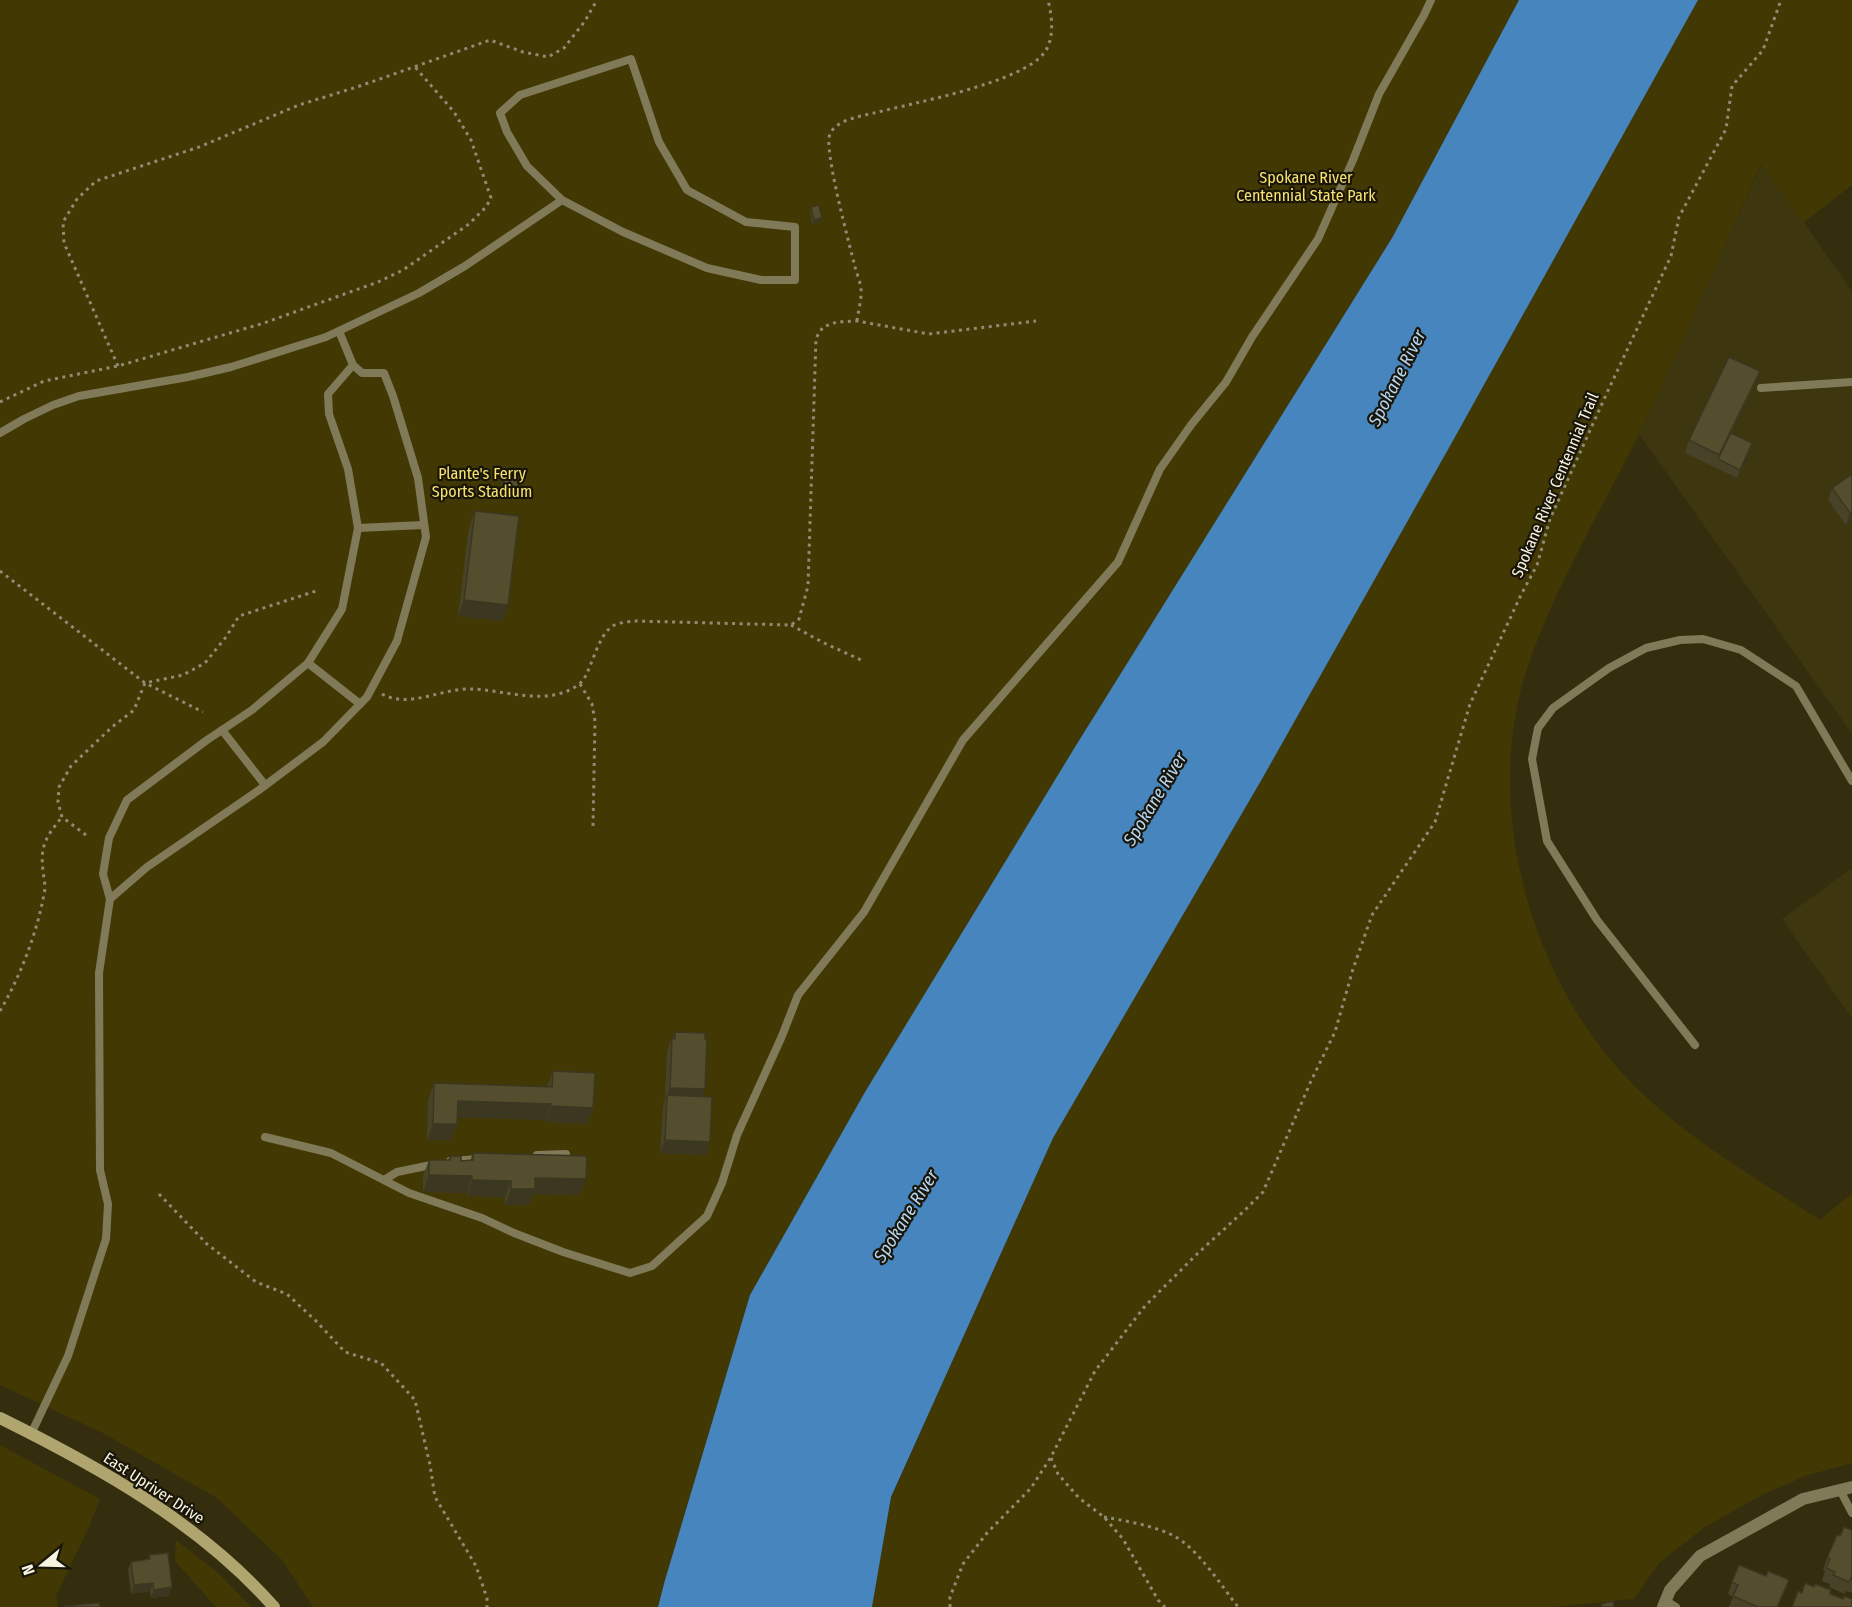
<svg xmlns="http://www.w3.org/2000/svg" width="1852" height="1607" font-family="'Fira Sans Condensed',sans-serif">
<rect width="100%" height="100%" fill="#342e0f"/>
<g fill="#3e360e">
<polygon points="1762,163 1852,291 1852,734 1639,434"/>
<polygon points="1852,868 1852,1018 1782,919"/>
</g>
<g fill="#423804">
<polygon points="0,0 1519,0 1392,238 1075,747 865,1092 750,1295 665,1580 658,1607 313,1607 282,1560 217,1498 103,1433 0,1385"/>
<path d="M1698,0H1852V185L1803,223L1761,164C1720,255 1681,347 1638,436C1600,513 1553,589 1526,672C1484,805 1528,969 1621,1072C1677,1133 1751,1175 1820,1220L1852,1193V1463L1805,1476L1762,1495L1705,1527L1659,1563L1634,1599L1553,1607H872L891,1498L1053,1138L1262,779L1450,446Z"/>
<polygon points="0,1445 100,1499 89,1527 56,1596 58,1607 0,1607"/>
<polygon points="176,1540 218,1573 251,1607 216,1607 175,1561"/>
</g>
<polygon fill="#4685bd" points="1519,0 1698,0 1450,446 1262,779 1053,1138 891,1497 872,1607 658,1607 665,1580 750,1295 865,1092 1075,747 1392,238"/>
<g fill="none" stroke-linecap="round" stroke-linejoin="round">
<g stroke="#908b72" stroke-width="3" stroke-dasharray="3 4.5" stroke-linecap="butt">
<path d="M857,321C858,312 861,302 861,294C862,285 857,275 855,267C850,246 823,148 830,134C836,120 861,116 874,113C913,103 1021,83 1044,53C1055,39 1052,16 1048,0"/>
<polyline points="118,366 64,243 63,222 77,199 96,181 199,147 299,105 357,87 490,40 523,52 548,57 564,48 585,21 597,0"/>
<polyline points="0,402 44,381 118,366 264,323 378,282 403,270 469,224 486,207 491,198 471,140 454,112 415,67"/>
<polyline points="0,571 145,683 203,712"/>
<polyline points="791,625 824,643 861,660"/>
<polyline points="580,684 592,704 595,721 593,826"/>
<path d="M382,694C409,709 442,688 471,689C506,690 547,707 578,685C585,680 587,673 590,666C595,654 600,638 609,629C614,623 626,622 634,621L791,625L799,619L808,586L816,338L823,327L837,322L857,321L929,334L1036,321"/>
<polyline points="86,835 62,817 58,802 59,787 71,766 112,727 134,710 145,683 183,675 205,663 226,637 239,616 319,590"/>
<path d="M0,1011C20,977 37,933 44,894C46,887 44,879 43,871C40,845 46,837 62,817"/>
<polyline points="159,1194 207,1244 256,1282 287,1294 316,1321 345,1352 381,1363 415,1400 430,1465 435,1497 476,1566 487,1598 487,1607"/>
<polyline points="1051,1458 1058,1474 1079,1498 1104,1517 1123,1539 1158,1600 1165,1607"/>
<path d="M1104,1517C1126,1521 1151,1525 1172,1535C1196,1546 1221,1585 1238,1607"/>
<polyline points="950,1607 950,1597 963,1564 987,1533 1031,1488 1051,1457 1095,1371 1145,1306 1197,1254 1244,1211 1263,1192 1311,1081 1335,1032 1353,969 1372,915 1435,822 1470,704 1521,595 1537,565 1550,519 1606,395 1671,256 1679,217 1726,129 1732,86 1763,50 1781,0"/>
</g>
<g stroke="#817a59" stroke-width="8">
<polygon points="631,59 659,142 687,190 746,222 795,227 795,280 761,280 707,268 623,232 562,200 527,166 507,132 500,113 520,95"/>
<polyline points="1761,388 1852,382"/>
<polyline points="0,433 24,419 53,405 79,396 188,377 231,367 326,337 419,293 465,266 562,200"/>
<polyline points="358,528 423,525"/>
<polyline points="308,663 360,704"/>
<polyline points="222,730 265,785"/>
<polyline points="110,899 103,874 109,838 127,800 207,740 252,710 308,663 342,609 358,528 348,469 329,414 328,394 353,365"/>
<polyline points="1695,1045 1597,920 1547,841 1532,759 1538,728 1553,708 1609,668 1646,648 1680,640 1703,639 1741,650 1796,686 1852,781"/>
<polyline points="265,1137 331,1153 409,1193 482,1218 514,1233 563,1252 630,1273 652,1266 707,1216 722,1183 737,1135 782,1036 798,995 864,912 963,740 1118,562 1160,469 1191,425 1226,382 1252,337 1318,239 1353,160 1379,94 1424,15 1431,0"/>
<polyline points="537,1155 566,1154"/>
<polyline points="450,1161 480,1159"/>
<polyline points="384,1180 397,1172 436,1164"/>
<polyline points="31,1434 68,1356 106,1239 108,1204 100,1170 99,973 110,899 147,867 259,790 323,742 367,697 397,641 426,537 418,478 393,396 384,373 362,373 353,365 339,331"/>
<polyline points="1840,1490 1852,1513"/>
<polyline points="1665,1600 1676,1607"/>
</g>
<polyline stroke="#817a59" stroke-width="12" points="1663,1607 1670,1590 1700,1556 1803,1499 1852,1487"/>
<path stroke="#b0a56f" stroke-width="12" d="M0,1418C99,1467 200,1523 274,1607"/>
</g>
<g fill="#484328">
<polygon points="811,207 820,222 812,224 810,211"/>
<polygon points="1755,384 1731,433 1752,443 1737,478 1685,453 1689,440"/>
<polygon points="1852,474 1852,521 1846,525 1828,500 1832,488"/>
<polygon points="503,476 517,491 501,492 501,480"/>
<polygon points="475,511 508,605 502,621 458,616 469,527"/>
<polygon points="675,1032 703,1096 706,1155 660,1153 663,1107 665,1099 667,1051"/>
<polygon points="553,1071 593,1108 587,1124 545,1122 545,1120 457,1117 451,1140 427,1140 428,1100 434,1083 547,1087"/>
<polygon points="473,1153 580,1195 533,1194 529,1205 505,1205 505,1197 467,1196 467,1193 423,1192 423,1176 429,1160 448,1160 450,1156 461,1161 470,1161"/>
<polygon points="1852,1530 1852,1593 1846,1591 1845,1594 1829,1587 1830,1584 1822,1581 1825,1571 1823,1570 1827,1558 1840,1536"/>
<polygon points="149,1555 169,1596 151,1598 150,1591 131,1594 128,1570 131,1562 148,1560"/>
<polygon points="1766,1576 1789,1580 1778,1607 1729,1607 1733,1597 1728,1594 1732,1582"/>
</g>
<g fill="#3b3721">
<polygon points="822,218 820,222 812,224 814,220"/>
<polygon points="1760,371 1755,384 1718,460 1718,459"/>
<polygon points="1752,443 1750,452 1737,478 1740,470"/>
<polygon points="518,487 517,491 501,492 503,488"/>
<polygon points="1852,512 1852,521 1846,525 1850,513"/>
<polygon points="464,600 508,605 502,621 458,616"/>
<polygon points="670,1088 705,1089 701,1102 667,1095"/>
<polygon points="458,1101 551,1104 545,1120 452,1117"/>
<polygon points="551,1106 593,1108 587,1124 545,1122"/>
<polygon points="433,1124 457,1124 451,1140 427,1140"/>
<polygon points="665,1140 710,1142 706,1155 660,1153"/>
<polygon points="429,1175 472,1176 467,1193 423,1192"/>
<polygon points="535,1178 586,1179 580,1195 533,1194 529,1205 505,1205 511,1189"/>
<polygon points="472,1180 511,1181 505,1197 467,1196"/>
<polygon points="153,1583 150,1591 131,1594 134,1585"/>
<polygon points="172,1587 169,1596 151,1598 154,1590"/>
</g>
<g fill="#544e2f" stroke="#3b3721" stroke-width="1.5">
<polygon points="819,205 822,218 814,220 811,207"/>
<polygon points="1729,357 1760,371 1719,455 1689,440"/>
<polygon points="1731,433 1752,443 1740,470 1718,459"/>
<polygon points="1852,474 1852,512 1850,513 1832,488"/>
<polygon points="518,475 518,487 503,488 503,476"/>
<polygon points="475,511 519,516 508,605 464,600"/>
<polygon points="675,1032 705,1033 705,1039 707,1039 705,1089 670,1088 672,1038 675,1039"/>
<polygon points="553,1071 595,1073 593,1108 551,1106 551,1104 458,1101 457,1124 433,1124 434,1083 552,1087"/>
<polygon points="667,1095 712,1097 710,1142 665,1140"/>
<polygon points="473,1153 587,1156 586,1179 535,1178 535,1189 511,1189 511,1181 472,1180 472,1176 429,1175 429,1160 450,1160 450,1156 461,1156 461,1161 473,1160"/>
<polygon points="1844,1527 1852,1530 1852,1579 1851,1578 1849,1582 1833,1575 1835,1572 1826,1568 1830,1559 1827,1558 1837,1535 1840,1536"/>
<polygon points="168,1553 172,1587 154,1590 153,1583 134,1585 131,1562 150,1559 149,1555"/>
<polygon points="1739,1565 1766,1576 1768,1571 1789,1580 1777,1607 1758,1607 1733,1596 1738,1585 1732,1582"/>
<polygon points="1805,1583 1814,1587 1815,1584 1831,1590 1830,1594 1843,1599 1844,1596 1852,1599 1852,1607 1792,1607 1798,1591 1802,1593"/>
<polygon points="1613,1601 1614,1607 1602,1607 1601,1604"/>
<polygon points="99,1603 100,1607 65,1607 65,1606"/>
</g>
<g text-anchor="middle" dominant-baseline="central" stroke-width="4.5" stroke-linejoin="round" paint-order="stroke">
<g font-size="16" fill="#f9e26e" stroke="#191609">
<text x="1306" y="177">Spokane River<tspan x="1306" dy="18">Centennial State Park</tspan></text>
<text x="482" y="473">Plante's Ferry<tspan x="482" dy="18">Sports Stadium</tspan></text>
</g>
<g font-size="16" fill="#f8f4e2" stroke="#191609">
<text transform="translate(1555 485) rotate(-67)">Spokane River Centennial Trail</text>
<text transform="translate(154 1488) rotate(33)">East Upriver Drive</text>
</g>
<g font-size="18" font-style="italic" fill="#b5d6f4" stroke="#191609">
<text transform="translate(1397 378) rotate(-63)">Spokane River</text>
<text transform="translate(1155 799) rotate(-59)">Spokane River</text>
<text transform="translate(906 1216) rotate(-58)">Spokane River</text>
</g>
</g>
<g transform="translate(42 1565) rotate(251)" stroke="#191609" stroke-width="4.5" paint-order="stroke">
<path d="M0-4.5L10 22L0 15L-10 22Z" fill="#f8f4e2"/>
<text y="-9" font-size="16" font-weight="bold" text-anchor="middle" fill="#f8f4e2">N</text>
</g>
</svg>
